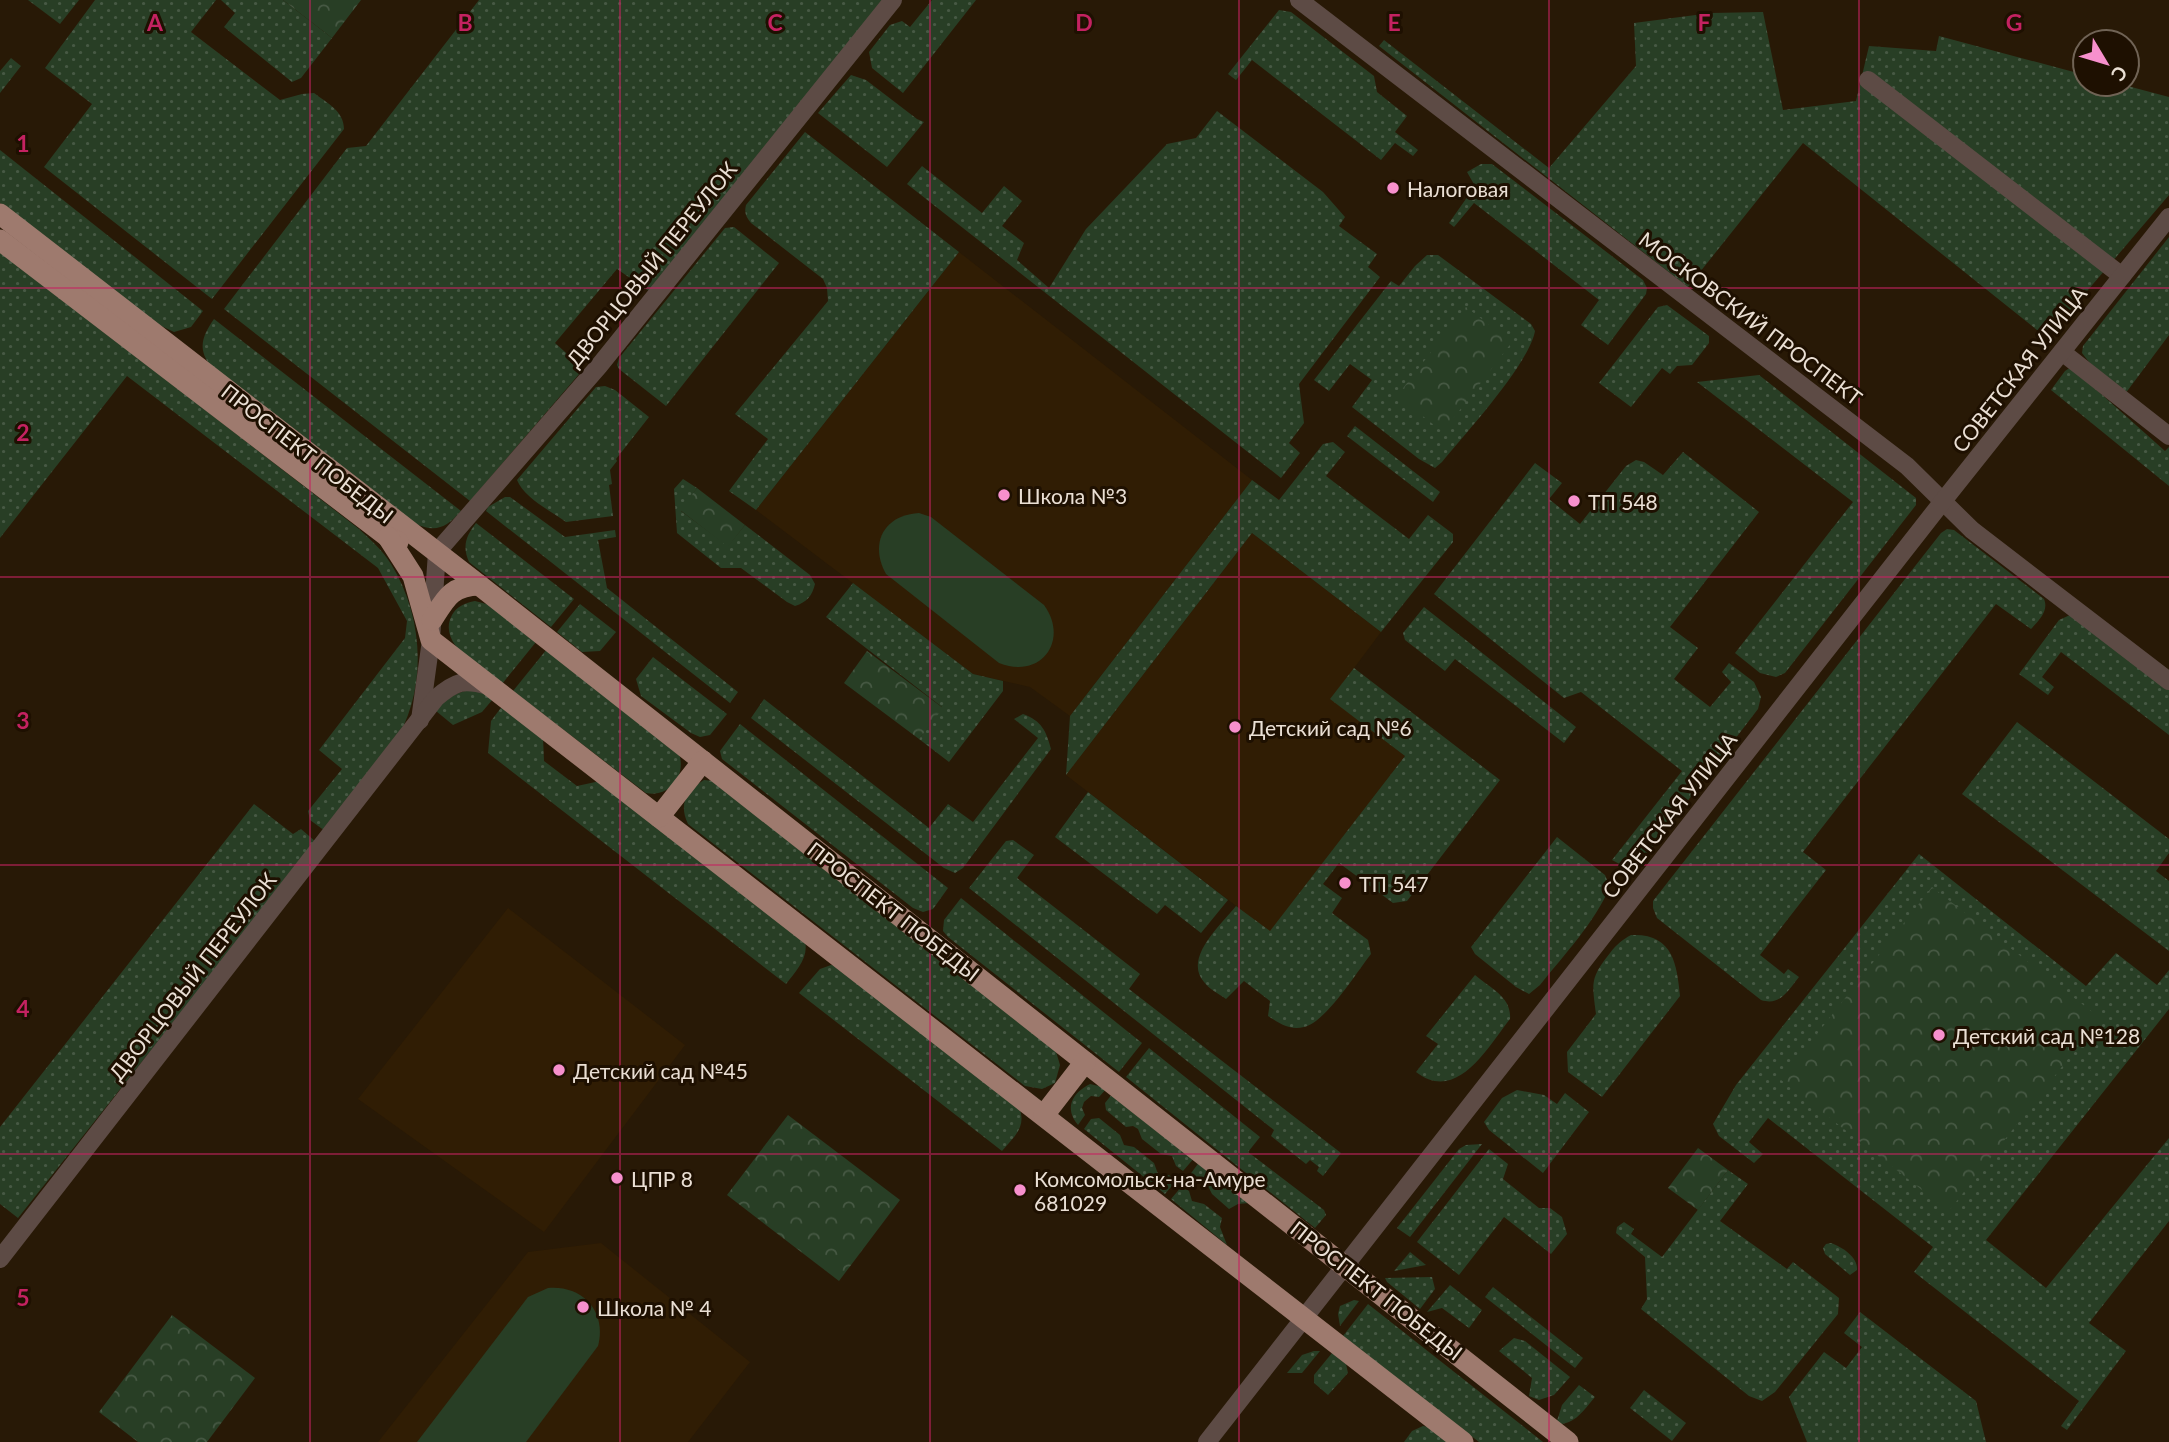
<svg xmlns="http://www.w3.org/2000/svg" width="2169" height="1442" font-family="Lato,sans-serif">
<defs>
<pattern id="grass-dots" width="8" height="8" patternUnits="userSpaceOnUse" patternTransform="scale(1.75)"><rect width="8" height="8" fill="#283e25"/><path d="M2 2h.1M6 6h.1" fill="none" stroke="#475944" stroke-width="1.8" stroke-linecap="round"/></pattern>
<pattern id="forest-crowns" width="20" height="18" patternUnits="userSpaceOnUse" patternTransform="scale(1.75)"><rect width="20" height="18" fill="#283e25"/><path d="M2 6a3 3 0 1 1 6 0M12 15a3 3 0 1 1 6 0" fill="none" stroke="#475944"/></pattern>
</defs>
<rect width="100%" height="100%" fill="#281906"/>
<g fill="#301d04">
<polygon points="959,252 1252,480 1070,716 1030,687 973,674 756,510"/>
<polygon points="1252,533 1381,632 1331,699 1405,756 1270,932 1066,775"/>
<polygon points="508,908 685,1045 544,1232 358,1099"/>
<polygon points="601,1243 750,1362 688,1442 378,1442 528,1252"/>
</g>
<g fill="url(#grass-dots)">
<polygon points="28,0 79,0 60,24"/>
<path d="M95,0H216L191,32L280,100L302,94L314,93C327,103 344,111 344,129L212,299L44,167L92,104L45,68Z"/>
<polygon points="221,0 283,0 332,38 301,78 292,82 224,27 235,13"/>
<polygon points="479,0 883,0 649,291 617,269 555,343 583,368 580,373 470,501 224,309 347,148 366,146"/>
<polygon points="932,0 976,0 903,93 872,68 869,52 890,25 902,21 910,27"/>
<polygon points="1279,10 1291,12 1374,76 1377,92 1407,116 1395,132 1418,150 1413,156 1395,143 1381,160 1252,60 1236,80 1228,74"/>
<polygon points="1763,12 1783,110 1856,101 1869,46 1936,51 1939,36 2085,75 2085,84 2120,84 2169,97 2169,195 2047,338 1803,143 1688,287 1379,46 1384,40 1549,168 1636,66 1634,23 1711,13"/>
<polygon points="11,58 21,66 0,93 0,71"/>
<polygon points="851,75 866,80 917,119 924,122 887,167 818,113"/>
<polygon points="1217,111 1323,192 1345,217 1339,226 1377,254 1368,267 1380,277 1299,384 1304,423 1289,443 1300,453 1281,478 907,184 922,166 982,213 1004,186 1022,201 1002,226 1024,243 1017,260 1049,288 1086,229 1167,144 1196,138"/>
<path d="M805,132L959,252L756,510L729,491L768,439L735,414L828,301L827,288L823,279L751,223C746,217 744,213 746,205Z"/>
<polygon points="0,150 203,311 191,327 174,332 155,323 0,203"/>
<polygon points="1481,164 1492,164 1643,280 1647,288 1646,294 1608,345 1581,325 1599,300 1474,203 1454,227 1449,223 1475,186 1467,172"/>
<polygon points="734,227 779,263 666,406 619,369 617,365 619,358 725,228"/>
<polygon points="2169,237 2169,335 2125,394 2089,362 2082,353 2083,346"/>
<path d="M0,251L359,529C371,540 383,551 391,564C425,619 428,693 392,747C372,776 347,803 325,831L310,820L308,811L342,769L319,750L405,638L407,621L378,568L127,376L0,538Z"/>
<path d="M1427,255H1438L1531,324L1535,331C1529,364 1466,433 1442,462L1435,468L1419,459L1352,407L1372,380L1350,364L1329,391L1314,380L1391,281L1399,286L1415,266Z"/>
<polygon points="1667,305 1709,336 1709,343 1692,365 1677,366 1670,374 1662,368 1631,407 1599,383 1658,307"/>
<path d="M214,319L461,511C447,527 435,534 415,523L210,365C197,348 203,335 214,319Z"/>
<polygon points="2071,367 2165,451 2169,447 2169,486 2051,390 2065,371"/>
<polygon points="1759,375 1916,498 1916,505 1785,673 1776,677 1760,673 1735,653 1853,502 1697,382"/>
<path d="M605,386L615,390L649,417L616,459L617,461L610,470L612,484L609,485L613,516L566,522C551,511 524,498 517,480L596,387Z"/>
<polygon points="1355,426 1440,492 1433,502 1347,436"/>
<polygon points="1333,442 1345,452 1326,476 1409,539 1428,515 1453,534 1453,542 1381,632 1252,533 1066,775 1070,716 1252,480 1279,500 1323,444"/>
<polygon points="1683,452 1759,512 1670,627 1698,648 1674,679 1710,707 1731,682 1722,672 1729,663 1754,682 1761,697 1758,709 1640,863 1627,868 1612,860 1682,771 1581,692 1564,698 1434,594 1535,463 1562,483 1549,499 1580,524 1626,466 1636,460 1644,462 1663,475"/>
<path d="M683,479L697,488L681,511L728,546L745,525L810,575L815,584C812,596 807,602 795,606L787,602L741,568H721L677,533L674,489Z"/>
<polygon points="505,497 510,497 565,537 615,530 616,537 598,540 607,588 738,692 730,703 486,511 488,507"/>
<path d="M476,523L574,599L551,627L469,562C462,546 466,536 476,523Z"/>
<path d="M1947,529L1954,530L2044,599C2049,611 2039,620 2031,629L1996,604L1803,852L1826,870L1760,955L1784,974L1788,969L1799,977C1787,992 1780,1006 1761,1000L1657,918L1653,908V901L1941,533Z"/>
<polygon points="853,583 973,674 1003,681 1003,691 949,762 919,739 942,707 826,617"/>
<path d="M475,601L490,605L536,642L502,684C483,669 436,645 452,615C457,606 465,603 475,601Z"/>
<polygon points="580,604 616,632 600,651 582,652 557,632"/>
<polygon points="1424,607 1576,727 1564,743 1455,659 1445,671 1405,640 1403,633"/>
<polygon points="2070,615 2169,688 2169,735 2061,652 2042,677 2054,687 2048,695 2019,674 2059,620"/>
<path d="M547,649L678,751C688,774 670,798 646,793L513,691Z"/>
<polygon points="653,657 727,714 710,735 700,737 691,733 641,696 636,679"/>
<path d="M1354,668L1500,780L1407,901L1393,903L1339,863L1323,884L1342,898L1332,913L1368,940L1371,954C1356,973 1326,1022 1304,1027C1290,1031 1279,1023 1268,1016L1270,1001L1244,981L1226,999C1219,994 1209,989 1204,982C1183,958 1221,925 1236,906L1270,931L1405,756L1330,699Z"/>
<path d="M470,690L480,691L493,699L482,712L453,725L436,711C446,699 454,693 470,690Z"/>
<path d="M764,699L929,828L948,804L973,822L1038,738L1014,719L1023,714C1042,721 1046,731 1051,749L963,868L955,873L944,868L751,718Z"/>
<path d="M503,705L543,737L544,761L577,786L600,781L805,941C809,958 796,971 786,984L488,753L491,721Z"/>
<polygon points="2017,722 2169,839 2169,853 2156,871 2169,881 2169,951 1962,794"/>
<polygon points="740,724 948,888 933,909 923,912 913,908 722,759 720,751"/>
<path d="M704,780L714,781L1054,1045L1060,1065L1055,1083L1042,1089L1025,1086L688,824C679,805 685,791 704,780Z"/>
<polygon points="1088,792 1228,900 1201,933 1165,905 1157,914 1055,837"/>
<polygon points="254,804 293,834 301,829 316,842 18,1218 0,1204 0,1127"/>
<path d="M1557,837L1605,875L1610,887C1594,923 1565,954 1540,985L1529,994L1516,987L1475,954L1471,947Z"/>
<polygon points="1013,840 1034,855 1017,878 1140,974 1129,989 1341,1153 1323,1176 1317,1171 1319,1167 1310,1160 1306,1164 1271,1136 1274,1130 969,888 1006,841"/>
<polygon points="1919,854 2086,986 2116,953 2157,985 2169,970 2169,1009 1986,1240 2046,1288 2169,1138 2169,1221 2089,1323 2126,1351 2067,1430 2061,1426 2079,1401 1914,1272 1933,1247 1768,1118 1749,1142 1763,1154 1754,1163 1719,1136 1713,1124 1736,1085"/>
<polygon points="961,898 1142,1043 1119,1072 948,937 943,931 944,920"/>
<path d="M1631,935C1673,933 1677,964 1680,996L1602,1097L1568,1072L1567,1052L1596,1014C1592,983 1590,978 1610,953C1617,944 1622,940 1631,935Z"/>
<path d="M831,965L840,966L1020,1110C1026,1128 1013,1138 1002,1151L799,993L820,969Z"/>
<path d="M1475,975C1490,988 1512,997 1510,1019C1488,1047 1457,1104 1416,1072L1438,1044L1426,1036Z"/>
<polygon points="1149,1048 1260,1137 1248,1152 1324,1210 1326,1215 1315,1228 1126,1077"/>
<path d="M1090,1084L1107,1088L1099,1097L1091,1096L1084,1102L1082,1108L1085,1115L1078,1125C1064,1108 1072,1093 1090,1084Z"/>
<polygon points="1517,1090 1544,1095 1557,1104 1565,1093 1589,1112 1543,1173 1489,1130 1484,1122 1502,1098"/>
<polygon points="1113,1093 1195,1157 1183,1171 1176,1166 1172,1156 1161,1154 1142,1139 1138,1129 1133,1126 1126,1127 1106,1110 1105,1103"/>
<polygon points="1099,1118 1120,1135 1124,1145 1134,1147 1154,1163 1158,1174 1169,1175 1176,1181 1165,1194 1084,1129 1091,1119"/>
<polygon points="1482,1144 1410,1237 1397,1228 1459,1149 1466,1145"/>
<polygon points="1489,1149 1508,1164 1503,1179 1539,1208 1550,1208 1562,1217 1567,1234 1551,1254 1504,1217 1459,1275 1417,1242"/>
<polygon points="1200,1161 1249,1203 1238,1204 1229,1209 1212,1194 1207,1184 1196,1182 1189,1176"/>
<polygon points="1728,1170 1748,1184 1720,1221 1787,1269 1793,1262 1839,1298 1838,1314 1775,1392 1762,1401 1749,1396 1641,1309 1647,1299 1645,1257 1616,1233 1617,1227 1624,1222 1634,1229 1631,1234 1662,1257"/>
<polygon points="1182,1186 1189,1191 1192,1201 1204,1204 1222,1218 1220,1227 1227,1245 1171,1199"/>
<path d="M1831,1243C1842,1247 1858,1257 1857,1270L1850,1275L1825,1254L1823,1248L1826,1244Z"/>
<polygon points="1410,1252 1426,1265 1394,1271"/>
<polygon points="1432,1277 1435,1289 1420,1309 1387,1282 1385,1278"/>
<polygon points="1450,1285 1482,1310 1469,1328 1442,1308 1427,1312"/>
<polygon points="1493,1287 1583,1358 1575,1368 1485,1297"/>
<polygon points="1354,1300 1359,1301 1340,1326 1338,1314 1340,1306"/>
<polygon points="1368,1304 1543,1442 1479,1442 1343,1336"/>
<polygon points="1860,1312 1976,1401 1986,1442 1807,1442 1789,1397 1824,1352 1846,1368 1862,1347 1844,1333"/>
<polygon points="1514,1338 1525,1341 1570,1377 1554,1395 1539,1400 1529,1396 1532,1378 1499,1351"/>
<polygon points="1314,1351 1320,1351 1302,1373 1287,1373 1302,1355"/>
<polygon points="1332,1353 1346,1364 1348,1373 1328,1395 1314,1383 1314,1375"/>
<path d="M1579,1385L1595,1397C1583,1411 1575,1425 1556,1424L1562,1405Z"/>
<polygon points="1644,1390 1686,1423 1672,1441 1630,1408"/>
<polygon points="1423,1426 1428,1427 1450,1442 1404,1442 1412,1431"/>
</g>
<g fill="url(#forest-crowns)">
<polygon points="283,0 361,0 332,38"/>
<polygon points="1466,307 1512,342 1443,432 1397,396"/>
<polygon points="697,488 745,525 728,547 680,510"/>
<polygon points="867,651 943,708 919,739 844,683"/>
<polygon points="1932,887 2100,1018 1949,1211 1781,1080"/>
<polygon points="788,1115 900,1200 839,1281 727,1195"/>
<polygon points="1698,1148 1728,1170 1698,1210 1668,1188"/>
<polygon points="172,1315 255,1378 207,1442 138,1442 99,1412"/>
</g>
<g fill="#283e25">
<path d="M919,513L931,517L1044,605C1070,641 1040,680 999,663L886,574C869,543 884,515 919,513Z"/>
<path d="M548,1288C583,1285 607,1312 598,1346L526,1442H417L528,1297Z"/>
</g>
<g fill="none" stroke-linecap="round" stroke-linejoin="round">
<g stroke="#5d4b45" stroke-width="18">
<polyline points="1299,0 1907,466 1972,530 2169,681"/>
<polyline points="1868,80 2122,276"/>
<polyline points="2062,352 2169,436"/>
<polyline points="420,720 431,640 437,552 599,366 893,0"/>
<path d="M0,1259L436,698C456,681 463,679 489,686"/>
<polyline points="1207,1442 1943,501 2169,217"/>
</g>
<g stroke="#9e7a6e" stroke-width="21">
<polyline points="0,214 479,585 1568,1442"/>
<polyline points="0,240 388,537 398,542"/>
<polyline points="388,537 413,576 431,640 1463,1442"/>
<path d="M432,620C446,598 451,586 479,585"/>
<polyline points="659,817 703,761"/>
<polyline points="1044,1115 1085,1062"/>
</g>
</g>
<path fill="none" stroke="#c42261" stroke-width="2" stroke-opacity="0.55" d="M310,0V1442M620,0V1442M930,0V1442M1239,0V1442M1549,0V1442M1859,0V1442M0,288H2169M0,577H2169M0,865H2169M0,1154H2169"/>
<g fill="#f790cd" stroke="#1e1001" stroke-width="2.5">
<circle cx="1393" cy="188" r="7"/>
<circle cx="1004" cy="495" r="7"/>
<circle cx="1574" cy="501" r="7"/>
<circle cx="1235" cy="727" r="7"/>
<circle cx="1345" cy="883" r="7"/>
<circle cx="1939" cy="1035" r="7"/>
<circle cx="559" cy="1070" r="7"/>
<circle cx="617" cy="1178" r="7"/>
<circle cx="1020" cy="1190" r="7"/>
<circle cx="583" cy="1307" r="7"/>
</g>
<g text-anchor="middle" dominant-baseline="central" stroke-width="6" stroke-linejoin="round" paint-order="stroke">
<g font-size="21" fill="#eadfd4" stroke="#1e1001" text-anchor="start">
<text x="1407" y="188">Налоговая</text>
<text x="1018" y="495">Школа №3</text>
<text x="1588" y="501">ТП 548</text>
<text x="1249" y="727">Детский сад №6</text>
<text x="1359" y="883">ТП 547</text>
<text x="1953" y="1035">Детский сад №128</text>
<text x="573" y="1070">Детский сад №45</text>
<text x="631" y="1178">ЦПР 8</text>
<text x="1034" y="1178">Комсомольск-на-Амуре<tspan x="1034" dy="24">681029</tspan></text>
<text x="597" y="1307">Школа № 4</text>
</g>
<g font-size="21" fill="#eadfd4" stroke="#1e1001">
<text transform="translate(651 264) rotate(-51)">ДВОРЦОВЫЙ ПЕРЕУЛОК</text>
<text transform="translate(1751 318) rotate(37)">МОСКОВСКИЙ ПРОСПЕКТ</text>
<text transform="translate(2019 369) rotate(-52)">СОВЕТСКАЯ УЛИЦА</text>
<text transform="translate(308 453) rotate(38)">ПРОСПЕКТ ПОБЕДЫ</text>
<text transform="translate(1669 815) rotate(-52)">СОВЕТСКАЯ УЛИЦА</text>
<text transform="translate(894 911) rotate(38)">ПРОСПЕКТ ПОБЕДЫ</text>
<text transform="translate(192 976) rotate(-52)">ДВОРЦОВЫЙ ПЕРЕУЛОК</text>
<text transform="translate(1377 1290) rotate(38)">ПРОСПЕКТ ПОБЕДЫ</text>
</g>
</g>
<g font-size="23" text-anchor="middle" font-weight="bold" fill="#c42261" stroke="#1e1001" stroke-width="6" stroke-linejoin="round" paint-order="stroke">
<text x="155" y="31">A</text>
<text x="465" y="31">B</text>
<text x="775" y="31">C</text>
<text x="1084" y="31">D</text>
<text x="1394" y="31">E</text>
<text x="1704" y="31">F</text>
<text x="2014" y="31">G</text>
<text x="23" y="152">1</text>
<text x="23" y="441">2</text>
<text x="23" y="729">3</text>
<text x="23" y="1017">4</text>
<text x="23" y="1306">5</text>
</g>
<g transform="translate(2106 63) rotate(128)"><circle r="33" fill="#1e1001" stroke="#706355" stroke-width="2"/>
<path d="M0-5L12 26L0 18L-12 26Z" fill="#f790cd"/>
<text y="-10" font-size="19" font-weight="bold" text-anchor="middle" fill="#eadfd4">С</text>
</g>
</svg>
